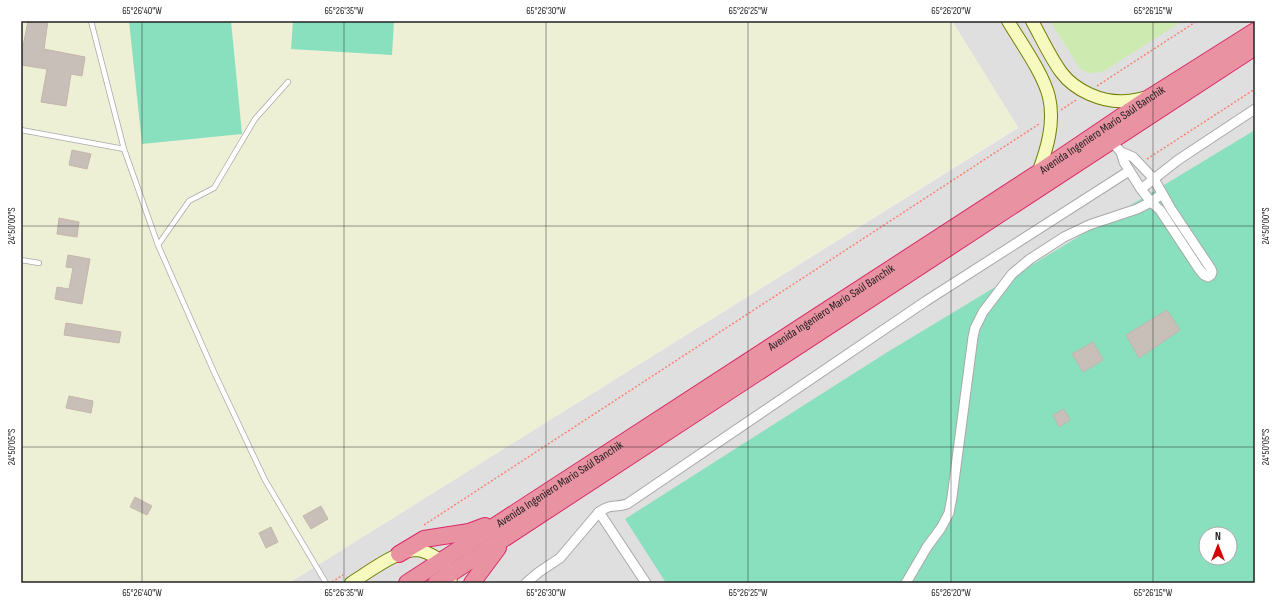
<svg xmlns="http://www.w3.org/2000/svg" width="1276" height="604" font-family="'Sofia Sans Condensed',sans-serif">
<rect width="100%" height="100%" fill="#f2efe9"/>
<path fill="#e0dfdf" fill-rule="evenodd" d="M952,21H1255V583H289L1018,128ZM1206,534H1230V558H1206Z"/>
<polygon fill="#eef0d5" points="21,21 952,21 1018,127 289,583 21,583"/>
<path fill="#cdebb0" d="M1050,21H1182L1106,70C1096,74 1087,75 1079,67Z"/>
<g fill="#88e0be" fill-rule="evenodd">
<polygon points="129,21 231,21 242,134 142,144"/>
<polygon points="293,21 394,21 392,55 291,49"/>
<path d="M1255,130V583H666L625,519L886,353ZM1206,534H1230V558H1206Z"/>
</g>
<g fill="#c7bfb8" stroke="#c4b6ab">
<polygon points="28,21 48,21 44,49 85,57 82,76 71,74 66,106 41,102 47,69 21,65 21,45 23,46"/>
<polygon points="72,150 91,154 87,169 69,165"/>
<polygon points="59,218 79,222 77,237 57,234"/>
<polygon points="68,255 90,259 82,304 55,299 57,287 69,289 73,268 66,267"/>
<polygon points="1167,310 1180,330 1139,358 1126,335"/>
<polygon points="66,323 121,332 119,343 64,335"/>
<polygon points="1093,342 1103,360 1083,372 1072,354"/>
<polygon points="69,396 93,401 91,413 66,408"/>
<polygon points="1064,409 1070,420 1059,427 1053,415"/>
<polygon points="135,497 152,506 147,515 130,507"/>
<polygon points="321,506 328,519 311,529 303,516"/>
<polygon points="271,527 278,542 266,548 259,533"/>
</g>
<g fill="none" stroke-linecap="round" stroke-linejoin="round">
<g stroke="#a9a9a9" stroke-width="6">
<g id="lane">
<polyline points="91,21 124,149 158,245 214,372 265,480 326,583"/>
<polyline points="21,130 124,149"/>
<polyline points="158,245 189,201 214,188 255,119 288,82"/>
<polyline points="21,260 39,263"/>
</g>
</g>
<g stroke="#a9a9a9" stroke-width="11">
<g id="street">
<polyline points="1111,141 1121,152 1124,162 1141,189 1151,202 1160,210 1199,269 1204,275 1208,277 1211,275 1212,272 1211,269 1171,209 1154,179 1133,157 1121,152"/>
<polyline points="1141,189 1178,160 1255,109"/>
<polyline points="599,512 646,583"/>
<path d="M526,583L539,572L560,558L599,512C612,503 614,508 627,504L926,301L1129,171"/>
<polyline points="906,583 927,547 941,528 949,513 952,497 973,337 975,328 983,312 1012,274 1030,259 1064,237 1089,225 1137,209 1151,202 1162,194"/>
</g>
</g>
<g stroke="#707d05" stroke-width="14">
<g id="secondary">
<path d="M1008,21C1021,43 1043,73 1049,97C1055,123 1047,149 1038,173"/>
<path d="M1032,21C1041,37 1050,57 1061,72C1075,91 1103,103 1126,101C1133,101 1140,99 1147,97"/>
<path d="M351,583C367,573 396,551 415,550C423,550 431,554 438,559C444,564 450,575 451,583"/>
</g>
</g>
<g stroke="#dc2a67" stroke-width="18">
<g id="highway">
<polyline points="399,554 424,539 469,532 485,526"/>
<path id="s1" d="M407,583L1038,173L1152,96L1255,31"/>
<polyline points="436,583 1255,47"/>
<polyline points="472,583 498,548"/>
</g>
</g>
<g stroke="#fa8072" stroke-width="1.5" stroke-dasharray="2 2" stroke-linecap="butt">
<polyline points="1097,86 1197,21"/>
<polyline points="1061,110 1076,100"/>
<polyline points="1147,159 1255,89"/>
<polyline points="424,525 1039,124"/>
<polyline points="332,582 343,575"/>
</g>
<use href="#lane" stroke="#fff" stroke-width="4.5"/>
<use href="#street" stroke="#fff" stroke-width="9"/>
<use href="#secondary" stroke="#f7fabf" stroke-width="12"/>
<use href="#highway" stroke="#e892a2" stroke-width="16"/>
</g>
<path fill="none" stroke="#222" stroke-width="1" stroke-opacity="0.45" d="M142,21V583M344,21V583M546,21V583M748,21V583M951,21V583M1153,21V583M21,226H1255M21,447H1255"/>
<g text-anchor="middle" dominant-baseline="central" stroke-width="4" stroke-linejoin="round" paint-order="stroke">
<g font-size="12" fill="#222" stroke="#fff">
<text stroke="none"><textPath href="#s1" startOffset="830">Avenida Ingeniero Mario Saúl Banchik</textPath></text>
<text stroke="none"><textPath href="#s1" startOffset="506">Avenida Ingeniero Mario Saúl Banchik</textPath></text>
<text stroke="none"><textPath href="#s1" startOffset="182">Avenida Ingeniero Mario Saúl Banchik</textPath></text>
</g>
</g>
<rect width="1276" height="604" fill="none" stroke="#ffffff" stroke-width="44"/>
<g transform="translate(1218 546)"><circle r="19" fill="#ffffff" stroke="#a7a7a7"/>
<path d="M0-3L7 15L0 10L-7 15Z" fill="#d40000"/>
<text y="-6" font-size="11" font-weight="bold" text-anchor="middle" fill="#222222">N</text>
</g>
<rect x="22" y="22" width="1232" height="560" fill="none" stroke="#222" stroke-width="1.5"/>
<g font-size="10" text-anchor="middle" fill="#222">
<text x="142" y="14">65°26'40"W</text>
<text x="344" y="14">65°26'35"W</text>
<text x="546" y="14">65°26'30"W</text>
<text x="748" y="14">65°26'25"W</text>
<text x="951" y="14">65°26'20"W</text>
<text x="1153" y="14">65°26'15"W</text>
<text transform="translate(11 226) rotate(-90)" y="4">24°50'00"S</text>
<text transform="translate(1265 226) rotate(-90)" y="4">24°50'00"S</text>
<text transform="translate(11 447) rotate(-90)" y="4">24°50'05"S</text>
<text transform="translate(1265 447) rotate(-90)" y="4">24°50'05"S</text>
<text x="142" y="596">65°26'40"W</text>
<text x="344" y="596">65°26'35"W</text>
<text x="546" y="596">65°26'30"W</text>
<text x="748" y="596">65°26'25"W</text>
<text x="951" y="596">65°26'20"W</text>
<text x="1153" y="596">65°26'15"W</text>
</g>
</svg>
